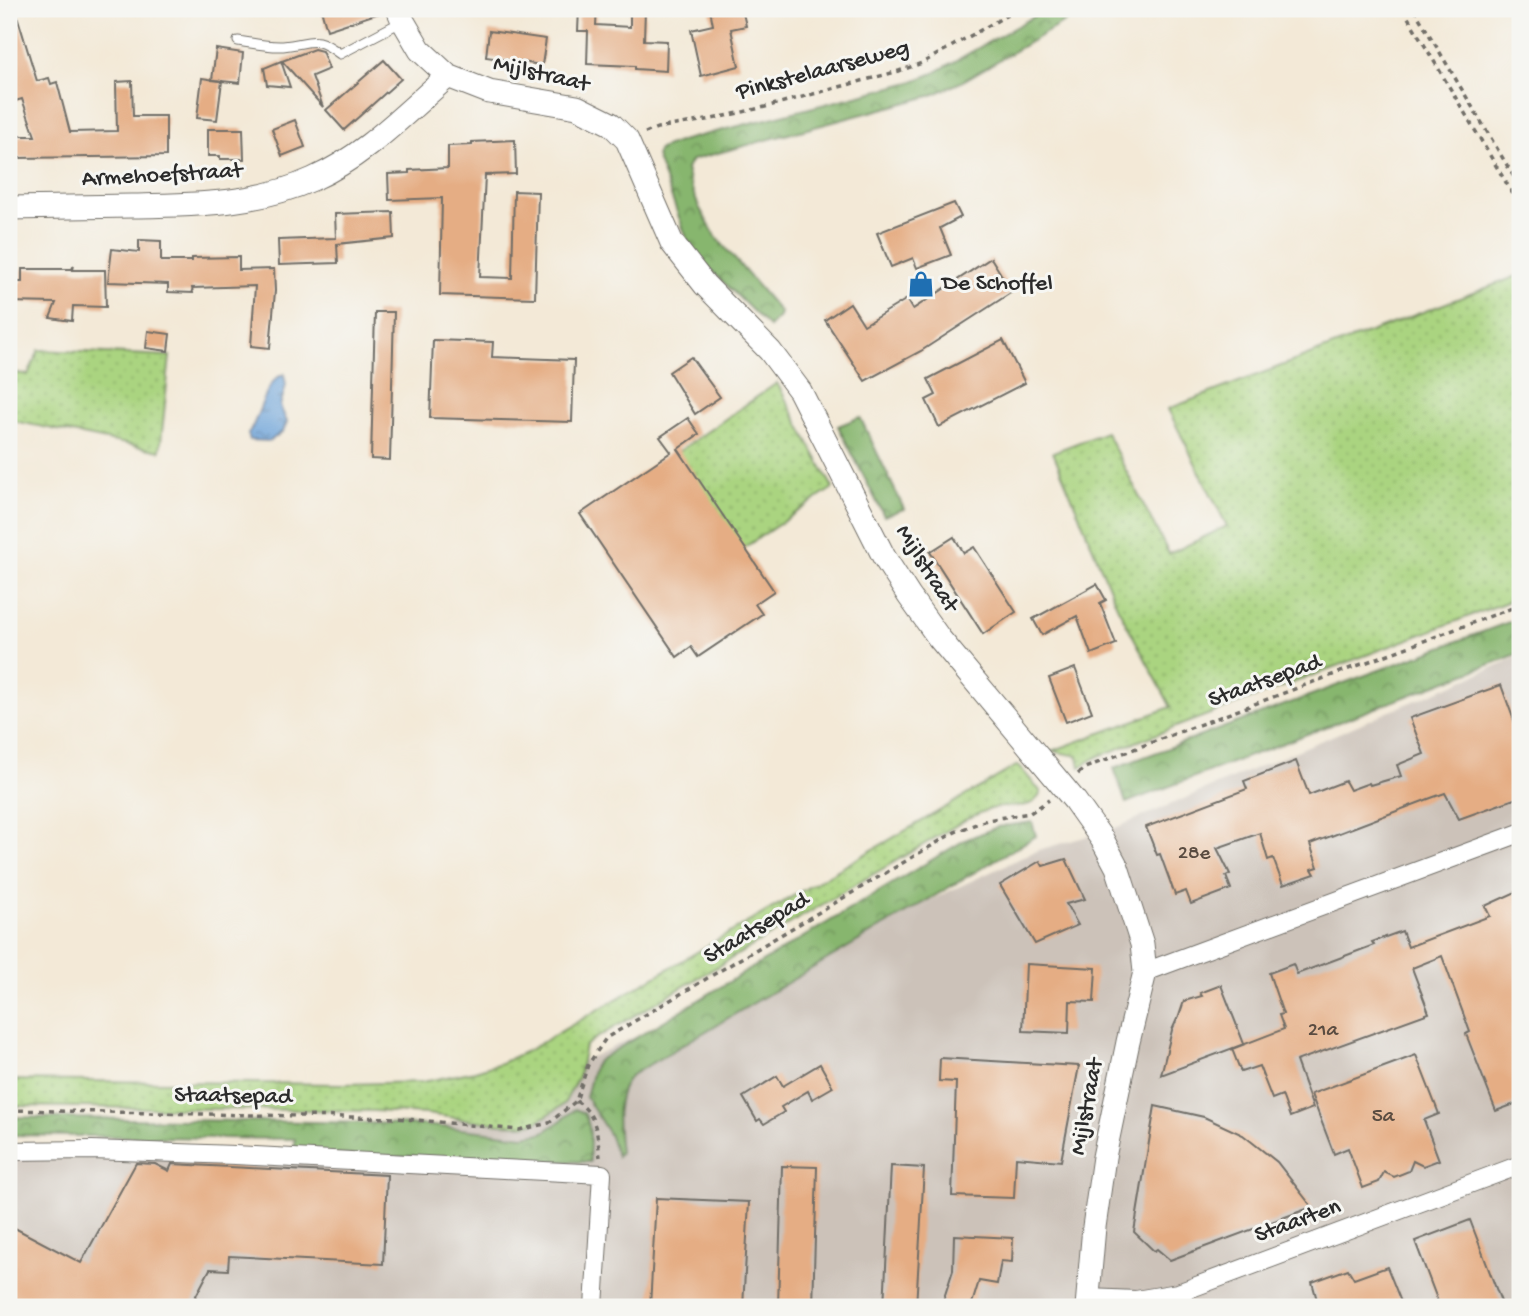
<svg xmlns="http://www.w3.org/2000/svg" width="1529" height="1316" font-family="'Gochi Hand',sans-serif">
<defs>
<pattern id="grass-dots" width="8" height="8" patternUnits="userSpaceOnUse" patternTransform="scale(1.75)"><rect width="8" height="8" fill="#aad480"/><path d="M2 2h.1M6 6h.1" fill="none" stroke="#92b66f" stroke-width="1.8" stroke-linecap="round"/></pattern>
<pattern id="forest-crowns" width="20" height="18" patternUnits="userSpaceOnUse" patternTransform="scale(1.75)"><rect width="20" height="18" fill="#87b66e"/><path d="M2 6a3 3 0 1 1 6 0M12 15a3 3 0 1 1 6 0" fill="none" stroke="#6f945b"/></pattern>
<pattern id="water-ripples" width="26" height="14" patternUnits="userSpaceOnUse" patternTransform="scale(1.75)"><rect width="26" height="14" fill="#6ba1d8"/><path d="M2 4q2-2 4 0t4 0M15 11q2-2 4 0t4 0" fill="none" stroke="#5883af"/></pattern>
</defs>
<rect width="100%" height="100%" fill="#f6f6f2"/>
<filter id="ink" filterUnits="userSpaceOnUse"><feTurbulence type="fractalNoise" baseFrequency=".0143" numOctaves="2"/><feDisplacementMap in="SourceGraphic" scale="14" xChannelSelector="R" yChannelSelector="G"/><feConvolveMatrix kernelMatrix="1 2 1 2 8 2 1 2 1" color-interpolation-filters="sRGB"/></filter>
<filter id="wash" filterUnits="userSpaceOnUse"><feTurbulence type="fractalNoise" baseFrequency=".00686" numOctaves="4" result="noise"/><feDisplacementMap in="SourceGraphic" scale="28" xChannelSelector="R" yChannelSelector="G"/><feGaussianBlur stdDeviation="1.57" result="paint"/><feColorMatrix in="noise" values="0 0 0 0 0 0 0 0 0 0 0 0 0 0 0 0 0 1.4 0 .05"/><feComposite in="paint" operator="in"/></filter>
<g filter="url(#wash)">
<rect width="100%" height="100%" fill="#f3e9d7"/>
<polygon fill="#ccc2b9" points="1520,656 1520,1307 9,1307 9,1150 380,1155 1038,850 1113,829"/>
<g fill="url(#grass-dots)" stroke="#6a8056" stroke-width="2">
<polygon points="1520,275 1520,597 1099,756 1080,767 1078,756 1052,751 1171,707 1117,606 1053,452 1106,432 1169,554 1227,526 1168,409"/>
<polygon points="39,350 170,356 160,451 9,420 9,372 28,375"/>
<polygon points="777,383 833,488 727,559 662,463"/>
<path d="M1018,765L1041,792C1034,810 1016,805 1000,807C989,808 978,814 967,819L593,1040L585,1046L579,1075L564,1104L537,1122L523,1125L501,1124L426,1114L374,1111L9,1106V1080L344,1084L422,1082L475,1071L501,1063L529,1050Z"/>
</g>
<g fill="url(#forest-crowns)" stroke="#59704c" stroke-width="2">
<polygon points="1047,9 1085,10 961,82 930,96 692,160 686,169 689,181 699,207 716,237 780,312 779,317 769,327 703,262 689,244 656,156 659,149 684,140 911,82 934,73"/>
<polygon points="860,417 904,509 884,516 838,426"/>
<polygon points="1520,618 1520,653 1126,803 1114,768"/>
<path d="M1032,822L1036,836L630,1076C613,1097 617,1126 620,1152L617,1156L609,1134L586,1097L594,1066L599,1060L965,840L997,827Z"/>
<path d="M575,1109L584,1113C594,1133 588,1141 590,1162L294,1154L295,1139L9,1135V1117L373,1123L425,1125L524,1136L542,1133L558,1123Z"/>
</g>
<path fill="url(#water-ripples)" stroke="#4b6682" stroke-width="2" d="M284,374L286,385L280,406L287,422L283,431L270,441L250,440L248,434C261,417 263,382 284,374Z"/>
<g id="blocks">
<g fill="#e5ad84">
<polygon points="9,9 15,9 37,81 49,78 51,84 57,82 70,132 117,131 116,82 132,81 133,116 166,116 166,156 16,158 16,136 35,136 22,99 9,103"/>
<polygon points="321,9 381,9 382,12 327,30"/>
<polygon points="579,9 597,9 596,25 630,27 630,9 645,9 644,40 667,41 666,71 635,69 635,66 587,64 588,31 578,31"/>
<polygon points="710,9 742,9 746,26 731,29 739,66 701,76 691,30 713,25"/>
<polygon points="489,31 546,39 542,65 486,57"/>
<polygon points="216,49 243,53 240,83 212,80"/>
<polygon points="314,49 322,51 329,69 312,76 323,107 282,61"/>
<polygon points="384,60 401,79 344,130 326,110"/>
<polygon points="281,61 290,87 267,85 264,68"/>
<polygon points="202,78 222,81 217,120 197,118"/>
<polygon points="295,120 305,147 282,156 272,129"/>
<polygon points="208,129 243,129 244,159 220,159 220,156 208,156"/>
<polygon points="515,140 516,174 485,175 480,277 512,278 514,191 538,192 535,298 440,295 442,198 389,200 388,174 409,173 409,170 448,168 448,146 472,145 472,142"/>
<polygon points="954,203 961,217 940,228 951,255 917,268 913,258 891,267 877,233"/>
<polygon points="393,212 394,238 337,244 338,263 279,265 278,240 336,238 335,214"/>
<polygon points="139,240 161,241 161,261 192,261 192,258 239,257 239,270 274,269 275,291 270,348 251,346 255,286 192,288 193,293 168,292 168,284 108,282 112,249 139,252"/>
<polygon points="991,258 1012,292 921,351 865,381 825,320 850,303 864,325 907,299 913,309"/>
<polygon points="74,265 73,270 105,270 106,307 73,306 72,321 50,318 56,303 9,302 9,282 22,282 22,269 72,269"/>
<polygon points="375,312 394,312 390,460 371,459"/>
<polygon points="148,331 170,334 168,351 146,348"/>
<polygon points="433,340 493,342 492,357 574,360 572,422 430,418"/>
<polygon points="1003,340 1025,383 939,427 926,400 936,395 928,379"/>
<polygon points="691,357 720,397 695,414 669,372"/>
<polygon points="688,418 699,434 678,449 774,591 755,604 762,614 698,657 691,647 677,657 580,514 671,452 660,437"/>
<polygon points="954,537 964,553 974,547 1016,612 983,634 930,552"/>
<polygon points="1097,584 1106,600 1100,603 1116,644 1091,654 1077,616 1042,635 1033,619"/>
<polygon points="1075,668 1092,712 1066,722 1049,678"/>
<polygon points="1501,685 1520,737 1520,797 1459,819 1445,793 1431,798 1310,844 1318,867 1312,869 1315,874 1283,885 1273,858 1268,860 1260,833 1217,848 1230,874 1226,876 1231,889 1191,904 1186,891 1175,895 1160,854 1157,855 1146,827 1247,789 1244,781 1296,761 1309,795 1345,781 1350,790 1369,783 1370,785 1401,776 1397,765 1424,754 1410,718"/>
<polygon points="1066,859 1085,899 1066,904 1078,925 1035,944 1000,885 1040,861 1043,866"/>
<polygon points="1520,890 1520,1102 1496,1111 1466,1034 1470,1032 1442,956 1412,968 1429,1013 1296,1061 1313,1108 1290,1117 1282,1095 1272,1099 1259,1066 1241,1072 1232,1049 1284,1029 1279,1015 1283,1014 1269,973 1293,964 1297,974 1374,945 1372,942 1402,931 1408,947 1490,916 1485,906"/>
<polygon points="1026,964 1096,968 1094,1002 1070,1001 1069,1033 1023,1031"/>
<polygon points="1221,985 1244,1044 1161,1075 1172,1030 1177,1019 1178,1019 1184,1001 1202,996 1200,993"/>
<polygon points="1416,1055 1439,1114 1424,1120 1439,1160 1423,1166 1413,1161 1409,1171 1394,1177 1384,1172 1379,1182 1363,1188 1348,1148 1334,1154 1311,1094"/>
<polygon points="940,1058 1079,1066 1061,1161 1016,1157 1014,1198 952,1196 956,1082 939,1081"/>
<polygon points="820,1064 833,1087 812,1099 808,1091 781,1107 784,1112 764,1124 760,1119 757,1121 743,1097 777,1076 783,1086"/>
<polygon points="1155,1106 1204,1117 1243,1135 1277,1162 1312,1207 1170,1260 1157,1249 1154,1251 1134,1232"/>
<polygon points="136,1163 155,1164 169,1171 172,1164 387,1175 383,1264 229,1256 228,1270 210,1269 190,1307 9,1307 9,1225 81,1263"/>
<polygon points="782,1166 817,1167 813,1307 778,1307"/>
<polygon points="891,1166 924,1168 916,1307 884,1307"/>
<polygon points="656,1198 749,1202 743,1307 650,1307"/>
<polygon points="1470,1220 1503,1307 1440,1307 1415,1241"/>
<polygon points="954,1235 1013,1238 1012,1262 1001,1261 997,1284 979,1281 971,1307 951,1307 942,1304 953,1270"/>
<polygon points="1387,1267 1403,1307 1319,1307 1312,1282 1348,1269 1354,1279"/>
</g>
</g>
</g>
<g filter="url(#ink)">
<use href="#blocks" fill-opacity="0" stroke="#716e67" stroke-width="2"/>
<g fill="none" stroke-linecap="round" stroke-linejoin="round">
<g stroke="#716e67" stroke-width="11">
<path id="service" d="M238,41C252,43 269,47 283,46C313,43 313,34 340,54L401,22"/>
</g>
<g stroke="#716e67" stroke-width="20">
<g id="minor">
<polyline points="1145,972 1520,833"/>
<polyline points="9,1151 92,1150 235,1155 602,1174 594,1307"/>
<polyline points="1088,1298 1136,1300 1178,1293 1520,1165"/>
</g>
</g>
<g stroke="#716e67" stroke-width="25">
<g id="tertiary">
<polyline points="398,9 403,21 420,50 448,76 489,92 577,107 611,124 627,140 672,243 705,285 770,351 800,391 884,557 909,596 939,638 1075,801 1102,839 1117,867 1142,944 1145,972 1128,1042 1104,1157 1094,1227 1087,1307"/>
<path d="M9,208C49,207 90,207 131,206C193,205 256,205 313,179C365,156 405,113 448,76"/>
</g>
</g>
<g stroke="#716e67" stroke-width="3.5" stroke-dasharray="5 5" stroke-linecap="butt">
<polyline points="1403,9 1520,206"/>
<polyline points="1414,9 1520,187"/>
<polyline points="645,133 657,128 712,119 765,107 899,71 922,63 1018,9"/>
<polyline points="1078,774 1085,768 1110,758 1520,605"/>
<path d="M576,1101C597,1114 597,1134 600,1157"/>
<polyline points="9,1110 397,1118 519,1130 549,1123 576,1101 588,1065 606,1038 955,832 987,820 1030,813 1049,800"/>
</g>
<use href="#service" stroke="#fff" stroke-width="9"/>
<use href="#minor" stroke="#fff" stroke-width="18"/>
<use href="#tertiary" stroke="#fff" stroke-width="23"/>
</g>
</g>
<defs>
<g id="shop-bare" transform="scale(2.1)"><path d="M-5-2.5h2.3a2.7 3.5 0 0 1 5.4 0H5L5.5 6h-11ZM-1.5-2.5h3a1.5 2.3 0 0 0-3 0Z" fill="#1f6fb2" stroke="#f6f6f2" stroke-width="2.5" paint-order="stroke"/></g>
</defs>
<g fill-rule="evenodd">
<use href="#shop-bare" x="921" y="284"/>
</g>
<g text-anchor="middle" dominant-baseline="central" stroke-width="6" stroke-linejoin="round" paint-order="stroke">
<g font-size="21" fill="#5a4c41">
<text x="1194" y="854">28e</text>
<text x="1323" y="1031">21a</text>
<text x="1383" y="1117">5a</text>
</g>
<g font-size="24" fill="#2b2b2b" stroke="#f6f6f2">
<text transform="translate(823 71) rotate(-15)">Pinkstelaarseweg</text>
<text transform="translate(541 75) rotate(13)">Mijlstraat</text>
<text transform="translate(162 176) rotate(-3)">Armehoefstraat</text>
<text transform="translate(926 569) rotate(58)">Mijlstraat</text>
<text transform="translate(1265 682) rotate(-20)">Staatsepad</text>
<text transform="translate(757 929) rotate(-31)">Staatsepad</text>
<text transform="translate(233 1097) rotate(1)">Staatsepad</text>
<text transform="translate(1088 1107) rotate(-79)">Mijlstraat</text>
<text transform="translate(1298 1222) rotate(-20)">Staarten</text>
</g>
<g font-size="24" fill="#2b2b2b" stroke="#f6f6f2" text-anchor="start">
<text x="942" y="284">De Schoffel</text>
</g>
</g>
<rect width="1529" height="1316" fill="none" stroke="#f6f6f2" stroke-width="35"/>
</svg>
